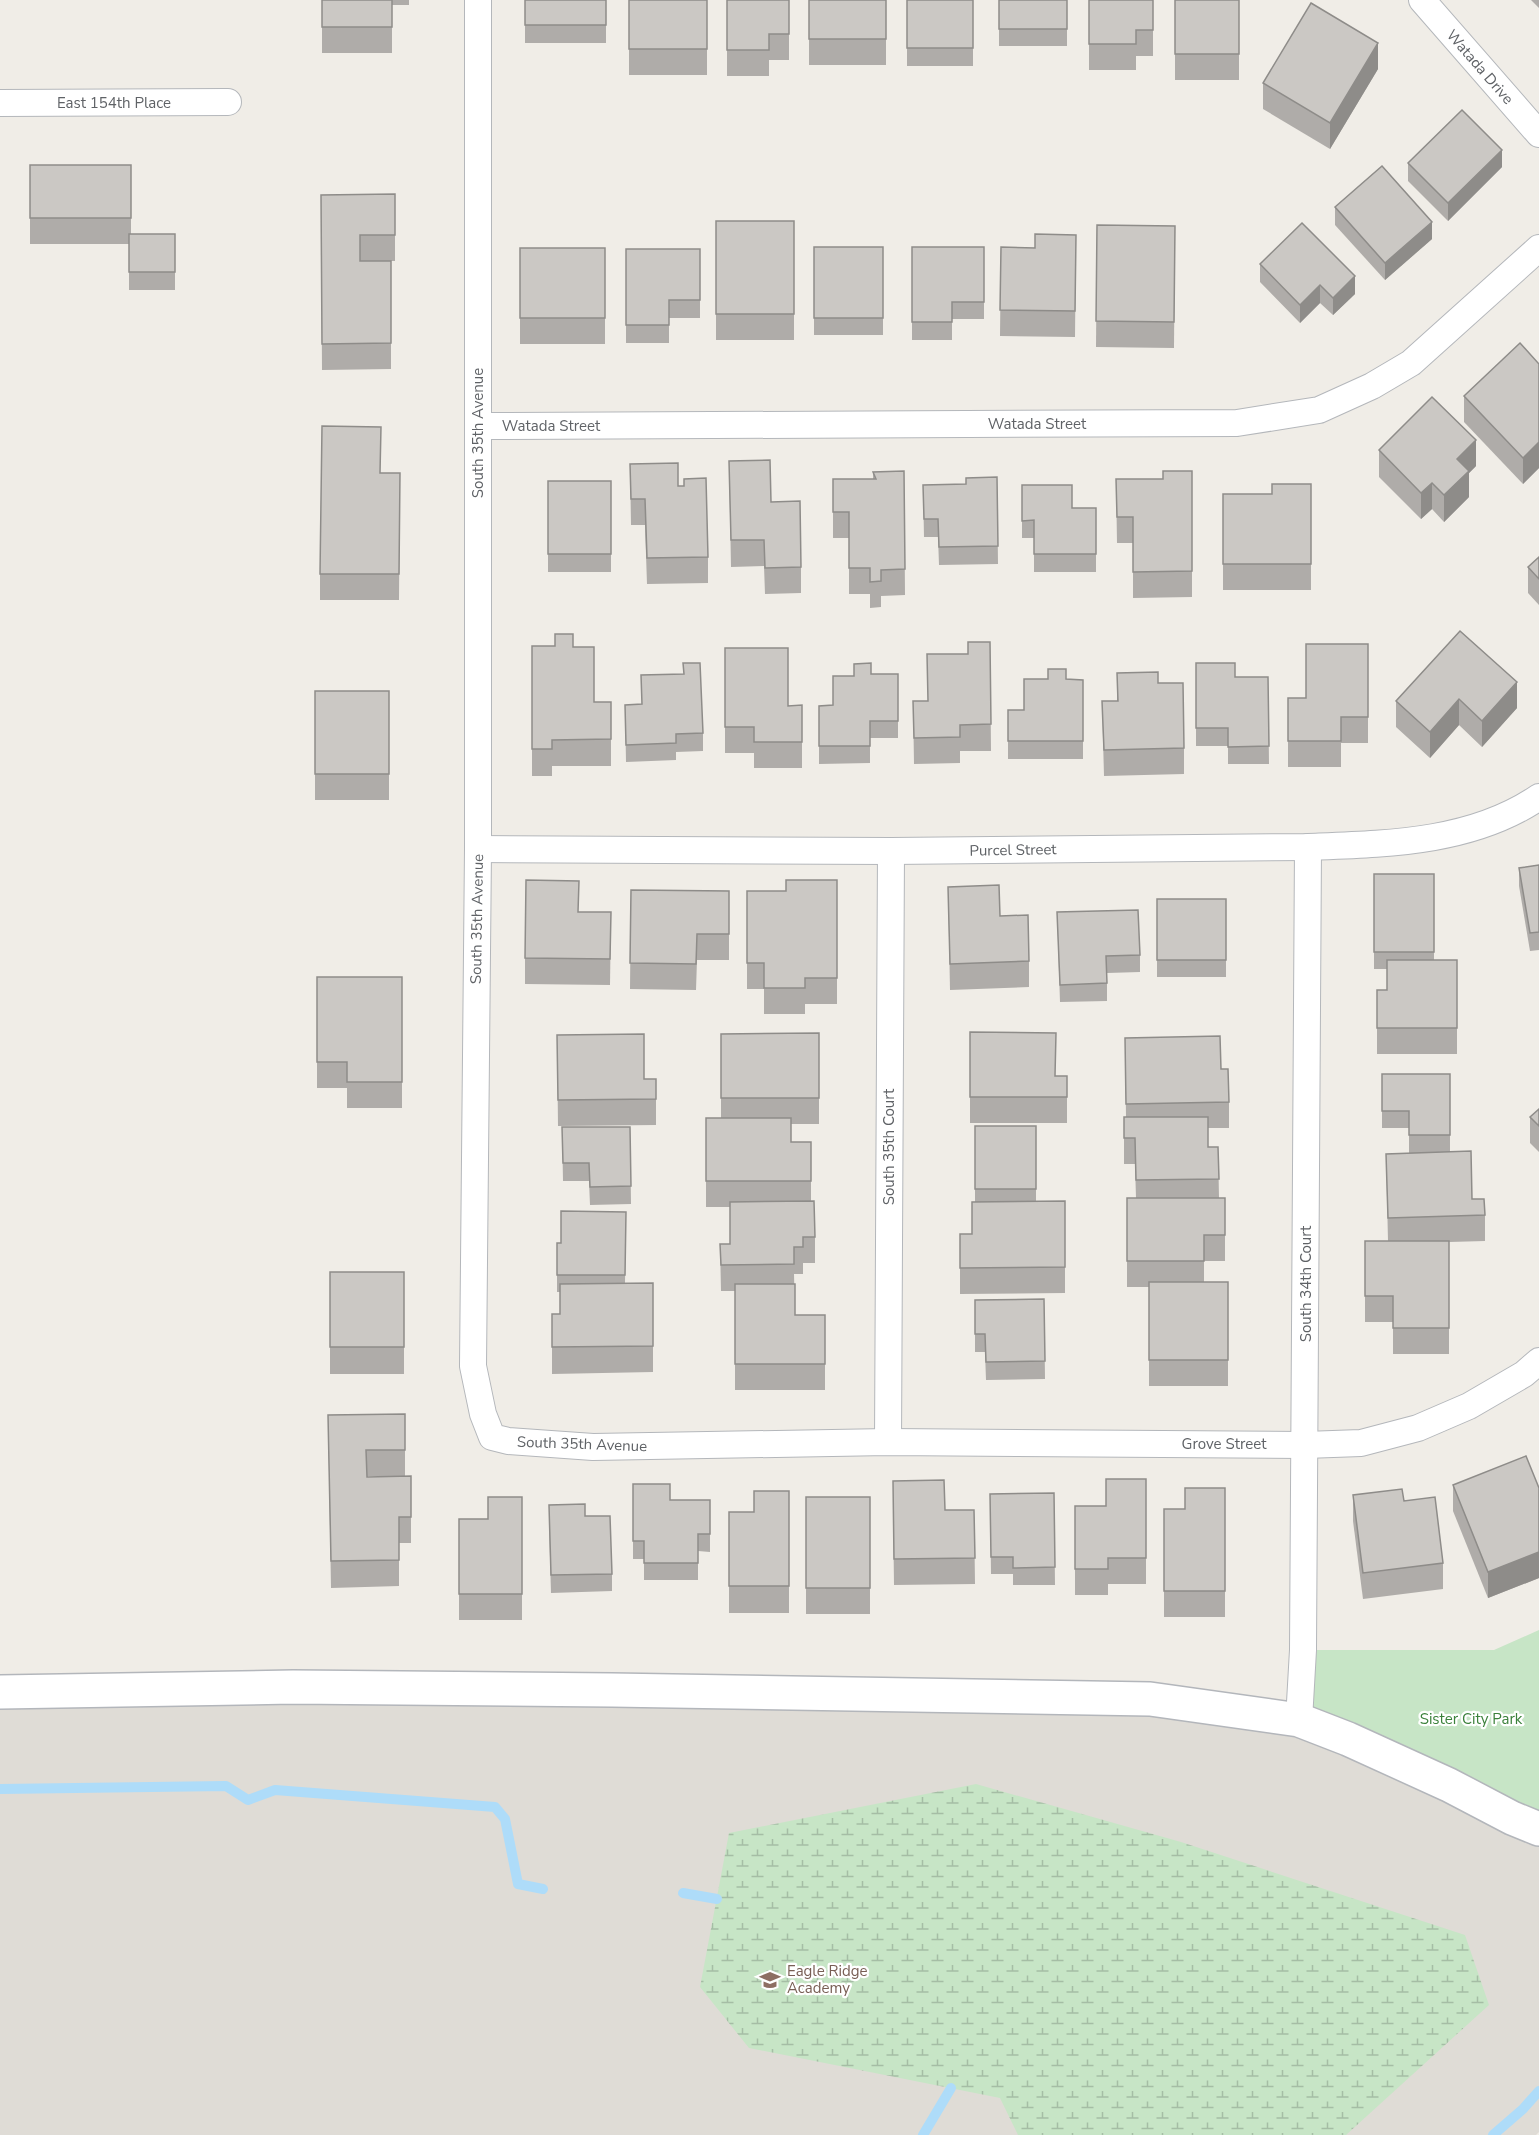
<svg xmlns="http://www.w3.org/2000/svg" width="1539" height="2135" font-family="'Nunito Sans',sans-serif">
<defs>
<pattern id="wetland-marsh" width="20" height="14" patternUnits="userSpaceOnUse" patternTransform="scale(1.5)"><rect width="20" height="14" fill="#c7e5c6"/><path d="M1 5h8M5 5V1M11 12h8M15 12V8" fill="none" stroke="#a5bda5"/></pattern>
</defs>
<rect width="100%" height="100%" fill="#f0ede7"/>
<polygon fill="#dfdcd6" points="293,1687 1299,1720 1539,1829 1539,2132 1536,2135 0,2135 0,1692"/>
<polygon fill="url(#wetland-marsh)" points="976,1784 1181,1842 1465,1935 1489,2005 1346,2135 1018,2135 1000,2098 749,2048 700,1987 729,1833"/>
<polygon fill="#c7e5c6" points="1539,1630 1539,1829 1299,1720 1303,1650 1494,1650"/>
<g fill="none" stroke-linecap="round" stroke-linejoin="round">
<g stroke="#aedcf9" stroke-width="10">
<polyline points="0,1789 226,1786 248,1800 275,1790 495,1807 505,1819 518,1884 543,1889"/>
<polyline points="683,1893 717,1899"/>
<polyline points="923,2135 951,2088"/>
<polyline points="1493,2135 1523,2109 1539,2091"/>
</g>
<g stroke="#b4b7bb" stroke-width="28">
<g id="street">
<polyline points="478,0 478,849 473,1366 483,1414 492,1437 508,1441 593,1447 888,1442 1305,1445 1361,1443 1418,1428 1469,1406 1524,1374 1539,1361"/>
<polyline points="1422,0 1539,134"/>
<polyline points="0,103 228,102"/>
<polyline points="479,426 1237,423 1319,410 1372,386 1411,363 1539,248"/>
<path d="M478,849L891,851L1308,847C1386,844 1472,843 1539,797"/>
<polyline points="888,1442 891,851"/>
<polyline points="1299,1720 1303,1650 1308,847"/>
</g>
</g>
<g stroke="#b3b6bb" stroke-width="36">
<polyline id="secondary" points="0,1692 293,1687 612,1690 1150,1699 1299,1720 1348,1739 1449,1785 1512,1818 1539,1829"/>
</g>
<use href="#street" stroke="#fff" stroke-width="26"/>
<use href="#secondary" stroke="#fff" stroke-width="33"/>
</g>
<g fill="#afaca9">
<polygon points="322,0 409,0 409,5 392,5 392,53 322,53"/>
<rect x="525" y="0" width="81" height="43"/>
<rect x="629" y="0" width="78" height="75"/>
<polygon points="727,0 789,0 789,60 769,60 769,76 727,76"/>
<rect x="809" y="0" width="77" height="65"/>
<rect x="907" y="0" width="66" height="66"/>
<rect x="999" y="0" width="68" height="46"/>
<polygon points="1089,0 1153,0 1153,56 1136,56 1136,70 1089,70"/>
<rect x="1175" y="0" width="64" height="80"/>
<polygon points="1531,0 1539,0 1539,8"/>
<polygon points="1378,69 1330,149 1263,109 1263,83"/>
<polygon points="1408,163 1502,167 1448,221 1408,181"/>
<polygon points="30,165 131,165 131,234 175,234 175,290 129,290 129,244 30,244"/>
<polygon points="395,194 395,261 360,261 391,261 391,369 322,370 321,195"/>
<polygon points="1335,207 1432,239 1385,280 1335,225"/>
<rect x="716" y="221" width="78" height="119"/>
<polygon points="1097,225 1175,226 1174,348 1096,347"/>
<polygon points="1076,235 1075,337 1000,336 1001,247 1035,248"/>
<rect x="814" y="247" width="69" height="88"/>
<polygon points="912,247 984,247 984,319 952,319 952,340 912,340"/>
<rect x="520" y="248" width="85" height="96"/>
<polygon points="626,249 700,249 700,318 669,318 669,343 626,343"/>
<polygon points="1260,264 1355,294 1333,315 1320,303 1300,323 1260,282"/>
<polygon points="1539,364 1539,468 1523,484 1464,422 1464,396"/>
<polygon points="381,427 380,473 400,473 399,600 320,600 320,574"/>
<polygon points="1379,450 1476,466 1469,473 1469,497 1444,522 1432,509 1421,519 1379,477"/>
<polygon points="729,461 771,502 801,567 801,593 765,594 764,566 731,567"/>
<polygon points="630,464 678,486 684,486 708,557 708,583 647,584 645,525 631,525"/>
<polygon points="904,471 905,595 881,596 881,607 870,608 870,594 849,594 849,538 833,538 833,479 873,479 873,472"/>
<polygon points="1192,471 1192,597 1133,598 1133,543 1117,543 1116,479 1163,479"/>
<polygon points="997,477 998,564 939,565 938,537 924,537 923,485 966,484"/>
<rect x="548" y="481" width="63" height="91"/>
<polygon points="1311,484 1311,590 1223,590 1223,494 1272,494"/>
<polygon points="1022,485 1072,508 1096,508 1096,572 1034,572 1034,538 1022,538"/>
<polygon points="1539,557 1539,605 1528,593 1528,567"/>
<polygon points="1460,631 1517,708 1482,747 1459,725 1430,758 1396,727 1396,701"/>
<polygon points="990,642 991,751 960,751 960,763 914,764 913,701 928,701 968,654"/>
<polygon points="1368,644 1368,743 1341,743 1341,767 1288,767 1288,698 1306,698"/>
<polygon points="532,646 573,647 594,702 611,702 611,766 552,766 552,776 532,776"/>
<polygon points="725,648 788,706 802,705 802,768 754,768 754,753 725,753"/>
<polygon points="1196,663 1235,677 1268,677 1269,764 1228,764 1228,746 1196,746"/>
<polygon points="1117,673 1158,683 1184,748 1184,774 1104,776 1102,701 1117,701"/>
<polygon points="871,674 898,674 898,738 870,738 870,763 819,764 819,706 833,705 854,676"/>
<polygon points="641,675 703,733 703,751 676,752 676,760 626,762 625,705 642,705"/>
<polygon points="1066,679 1083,680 1083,759 1008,759 1008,710 1024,710"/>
<rect x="315" y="691" width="74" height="109"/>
<polygon points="1539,865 1539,950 1530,951 1519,886 1519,868"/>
<polygon points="1374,874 1434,874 1434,960 1457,960 1457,1054 1377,1054 1377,990 1387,990 1387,969 1374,969"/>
<polygon points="837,880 837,1004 805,1004 805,1014 764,1014 764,989 747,989 747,891 786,891"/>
<polygon points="948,887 1000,916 1029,961 1029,987 950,990"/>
<polygon points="631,890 729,891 729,960 697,960 696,990 630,989"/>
<rect x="1157" y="899" width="69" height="78"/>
<polygon points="579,912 611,912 610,985 525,984 525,958"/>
<polygon points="1057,912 1140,955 1140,972 1107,973 1107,1001 1060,1002"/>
<polygon points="317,977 402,977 402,1108 347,1108 347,1088 317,1088"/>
<polygon points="970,1032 1056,1076 1067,1076 1067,1123 970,1123"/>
<polygon points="819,1033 819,1124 791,1124 791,1142 811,1142 811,1201 815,1237 815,1263 803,1263 803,1274 794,1274 795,1315 825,1315 825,1390 735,1390 735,1291 721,1291 720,1244 730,1244 730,1207 706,1207 706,1118 721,1118 721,1034"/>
<polygon points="557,1035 644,1079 656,1079 656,1125 558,1126"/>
<polygon points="1125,1038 1221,1069 1229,1102 1229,1128 1208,1128 1208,1147 1218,1147 1219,1198 1225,1198 1225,1261 1204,1261 1204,1282 1228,1282 1228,1386 1149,1386 1149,1287 1127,1287 1127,1198 1136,1198 1135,1164 1124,1164 1124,1117 1126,1117"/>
<polygon points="1382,1074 1450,1074 1450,1151 1472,1199 1485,1215 1485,1241 1449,1242 1449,1354 1393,1354 1393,1322 1365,1322 1365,1241 1388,1241 1386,1154 1409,1153 1409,1128 1382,1128"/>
<polygon points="1539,1109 1539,1152 1530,1143 1530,1117"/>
<polygon points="975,1126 1036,1126 1036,1201 1065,1201 1065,1293 960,1294 960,1234 972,1234 975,1202"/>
<polygon points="562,1127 630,1127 631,1204 590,1205 589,1181 563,1181"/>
<polygon points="626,1212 625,1283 653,1283 653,1372 552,1374 552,1314 560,1314 560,1292 557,1292 557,1243 561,1243"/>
<rect x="330" y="1272" width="74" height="102"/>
<polygon points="1044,1299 1045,1379 986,1380 985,1352 975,1352 975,1300"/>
<polygon points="405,1414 405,1476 367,1476 411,1517 411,1543 399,1543 399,1586 331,1588 328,1415"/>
<polygon points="1146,1479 1146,1584 1108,1584 1108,1595 1075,1595 1075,1506 1106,1506"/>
<polygon points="633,1484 670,1500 710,1500 710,1552 698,1551 698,1580 644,1580 644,1559 633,1559"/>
<polygon points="1453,1485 1539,1488 1539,1578 1488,1598 1453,1511"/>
<polygon points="1225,1488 1225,1617 1164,1617 1164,1509 1185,1509"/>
<polygon points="789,1491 789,1613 729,1613 729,1512 754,1512"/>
<polygon points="1054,1493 1055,1585 1013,1585 1013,1574 991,1574 990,1494"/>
<polygon points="1353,1495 1404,1501 1443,1563 1443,1589 1363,1599 1353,1521"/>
<polygon points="522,1497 522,1620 459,1620 459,1519 488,1519"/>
<rect x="806" y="1497" width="64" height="117"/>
<polygon points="893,1507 945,1510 974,1510 975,1584 894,1585"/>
<polygon points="585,1516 612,1574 612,1591 551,1593 549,1522"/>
</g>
<g fill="#8e8c89">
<polygon points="1378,43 1378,69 1330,149 1330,123"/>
<polygon points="1502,150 1502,167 1448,221 1448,203"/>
<polygon points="1432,222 1432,239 1385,280 1385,263"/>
<polygon points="1355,276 1355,294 1333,315 1333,298"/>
<polygon points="1320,285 1320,303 1300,323 1300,305"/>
<polygon points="1476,440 1476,466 1469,473 1469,497 1444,522 1444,495 1457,459"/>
<polygon points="1539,442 1539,468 1523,484 1523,458"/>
<polygon points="1432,483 1432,509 1421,519 1421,493"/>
<polygon points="1517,682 1517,708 1482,747 1482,721"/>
<polygon points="1459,699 1459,725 1430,758 1430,732"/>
<polygon points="1539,1552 1539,1578 1488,1598 1488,1572"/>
</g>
<g fill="#cbc8c4" stroke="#8e8c89" stroke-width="1.5">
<rect x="322" y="0" width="70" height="27"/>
<rect x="525" y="0" width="81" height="25"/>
<rect x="629" y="0" width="78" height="49"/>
<polygon points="727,0 789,0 789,34 769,34 769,50 727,50"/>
<rect x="809" y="0" width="77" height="39"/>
<rect x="907" y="0" width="66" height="48"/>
<rect x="999" y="0" width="68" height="29"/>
<polygon points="1089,0 1153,0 1153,30 1136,30 1136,44 1089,44"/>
<rect x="1175" y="0" width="64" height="54"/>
<polygon points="1311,3 1378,43 1330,123 1263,83"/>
<polygon points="1462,110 1502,150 1448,203 1408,163"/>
<rect x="30" y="165" width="101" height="53"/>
<polygon points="1382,166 1432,222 1385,263 1335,207"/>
<polygon points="395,194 395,235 360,235 360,261 391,261 391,343 322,344 321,195"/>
<rect x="716" y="221" width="78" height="93"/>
<polygon points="1302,223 1355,276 1333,298 1320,285 1300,305 1260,264"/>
<polygon points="1097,225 1175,226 1174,322 1096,321"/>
<rect x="129" y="234" width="46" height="38"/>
<polygon points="1035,234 1076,235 1075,311 1000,310 1001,247 1035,248"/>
<rect x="814" y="247" width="69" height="71"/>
<polygon points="912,247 984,247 984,302 952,302 952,322 912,322"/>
<rect x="520" y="248" width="85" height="70"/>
<polygon points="626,249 700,249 700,300 669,300 669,325 626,325"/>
<polygon points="1520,343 1539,364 1539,442 1523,458 1464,396"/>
<polygon points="1432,397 1476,440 1457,459 1469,471 1444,495 1432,483 1421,493 1379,450"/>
<polygon points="322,426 381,427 380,473 400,473 399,574 320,574"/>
<polygon points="770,460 771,502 800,501 801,567 765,568 764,540 731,540 729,461"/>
<polygon points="678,463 678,486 684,486 684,479 706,478 708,557 647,558 645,499 631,499 630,464"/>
<polygon points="904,471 905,569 881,570 881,581 870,582 870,568 849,568 849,512 833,512 833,479 876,479 873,472"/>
<polygon points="1163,471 1192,471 1192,571 1133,572 1133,517 1117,517 1116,479 1163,479"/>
<polygon points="997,477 998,546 939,547 938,519 924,519 923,485 966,484 966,478"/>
<rect x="548" y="481" width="63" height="73"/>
<polygon points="1272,484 1311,484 1311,564 1223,564 1223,494 1272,494"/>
<polygon points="1022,485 1072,485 1072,508 1096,508 1096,554 1034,554 1034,520 1022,521"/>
<polygon points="1539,557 1539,579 1528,567"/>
<polygon points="1460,631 1517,682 1482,721 1459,699 1430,732 1396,701"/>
<polygon points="555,634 573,634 573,647 594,647 594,702 611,702 611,739 552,740 552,749 532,749 532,646 555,646"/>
<polygon points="968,642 990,642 991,724 960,725 960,737 914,738 913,701 928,701 927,654 968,654"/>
<polygon points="1306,644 1368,644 1368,717 1341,717 1341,741 1288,741 1288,698 1306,698"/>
<polygon points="725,648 788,648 788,706 802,705 802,742 754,742 754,727 725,727"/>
<polygon points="683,663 700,663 703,733 676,734 676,743 626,745 625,705 642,704 641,675 684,674"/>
<polygon points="871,663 871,674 898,674 898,721 870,721 870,746 819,746 819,706 833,705 833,676 854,676 854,664"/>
<polygon points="1196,663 1235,663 1235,677 1268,677 1269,746 1228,747 1228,728 1196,728"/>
<polygon points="1048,669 1066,669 1066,679 1083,680 1083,741 1008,741 1008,710 1024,710 1024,679 1048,679"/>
<polygon points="1158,672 1158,683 1183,683 1184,748 1104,750 1102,701 1118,701 1117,673"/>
<rect x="315" y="691" width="74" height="83"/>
<polygon points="1539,865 1539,932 1530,933 1519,868"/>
<rect x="1374" y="874" width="60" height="78"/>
<polygon points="526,880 579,881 578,912 611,912 610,959 525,958"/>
<polygon points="786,880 837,880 837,978 805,978 805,988 764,988 764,963 747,963 747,891 786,891"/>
<polygon points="999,885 1000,916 1028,915 1029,961 950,964 948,887"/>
<polygon points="631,890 729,891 729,934 697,934 696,964 630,963"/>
<rect x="1157" y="899" width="69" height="61"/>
<polygon points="1138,910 1140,955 1106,956 1107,983 1060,985 1057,912"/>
<polygon points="1387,960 1457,960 1457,1028 1377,1028 1377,990 1387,990"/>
<polygon points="317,977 402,977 402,1082 347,1082 347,1062 317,1062"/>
<polygon points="970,1032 1056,1033 1055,1076 1067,1076 1067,1097 970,1097"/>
<polygon points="819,1033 819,1098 721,1098 721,1034"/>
<polygon points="644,1034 644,1079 656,1079 656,1099 558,1100 557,1035"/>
<polygon points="1220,1036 1221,1069 1228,1069 1229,1102 1126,1104 1125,1038"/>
<polygon points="1382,1074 1450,1074 1450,1135 1409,1135 1409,1111 1382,1111"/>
<polygon points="1539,1109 1539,1126 1530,1117"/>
<polygon points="1124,1117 1208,1117 1208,1147 1218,1147 1219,1179 1136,1180 1135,1138 1124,1138"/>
<polygon points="706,1118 791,1118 791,1142 811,1142 811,1181 706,1181"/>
<rect x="975" y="1126" width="61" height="63"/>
<polygon points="562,1127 630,1127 631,1186 590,1187 589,1163 563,1163"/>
<polygon points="1471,1151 1472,1199 1484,1199 1485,1215 1388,1218 1386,1154"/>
<polygon points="1127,1198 1225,1198 1225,1235 1204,1235 1204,1261 1127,1261"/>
<polygon points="814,1201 815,1237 803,1237 803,1247 794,1247 794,1264 721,1265 720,1244 730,1244 730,1202"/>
<polygon points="1065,1201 1065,1267 960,1268 960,1234 972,1234 972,1202"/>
<polygon points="561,1211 626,1212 625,1275 557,1275 557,1243 561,1243"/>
<polygon points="1365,1241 1449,1241 1449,1328 1393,1328 1393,1296 1365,1296"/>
<rect x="330" y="1272" width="74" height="75"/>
<rect x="1149" y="1282" width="79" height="78"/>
<polygon points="653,1283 653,1346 552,1347 552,1314 560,1314 560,1284"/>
<polygon points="735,1284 795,1284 795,1315 825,1315 825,1364 735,1364"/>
<polygon points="1044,1299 1045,1361 986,1362 985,1334 975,1334 975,1300"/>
<polygon points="405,1414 405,1450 366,1450 367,1477 411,1476 411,1517 399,1517 399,1560 331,1561 328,1415"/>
<polygon points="1526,1456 1539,1488 1539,1552 1488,1572 1453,1485"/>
<polygon points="1106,1479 1146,1479 1146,1558 1108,1558 1108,1569 1075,1569 1075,1506 1106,1506"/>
<polygon points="944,1480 945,1510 974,1510 975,1558 894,1559 893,1481"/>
<polygon points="633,1484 670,1484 670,1500 710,1500 710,1534 698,1534 698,1563 644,1563 644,1541 633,1541"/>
<polygon points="1185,1488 1225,1488 1225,1591 1164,1591 1164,1509 1185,1509"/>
<polygon points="1402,1489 1404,1501 1435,1497 1443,1563 1363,1573 1353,1495"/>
<polygon points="754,1491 789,1491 789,1586 729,1586 729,1512 754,1512"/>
<polygon points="1054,1493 1055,1567 1013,1568 1013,1557 991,1557 990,1494"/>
<polygon points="488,1497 522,1497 522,1594 459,1594 459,1519 488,1519"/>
<rect x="806" y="1497" width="64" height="91"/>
<polygon points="585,1504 585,1516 610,1516 612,1574 551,1575 549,1505"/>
</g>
<defs>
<g id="school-bare" transform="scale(1.62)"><path d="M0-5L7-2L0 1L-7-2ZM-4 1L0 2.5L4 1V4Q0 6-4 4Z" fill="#8d6e63" stroke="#fff" stroke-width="2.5" paint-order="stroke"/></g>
</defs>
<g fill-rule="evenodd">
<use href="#school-bare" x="770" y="1980"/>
</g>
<g text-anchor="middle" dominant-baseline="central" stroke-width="4.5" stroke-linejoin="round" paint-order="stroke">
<g font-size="15" fill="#5f6266" stroke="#fff">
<text transform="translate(1480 67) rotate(49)">Watada Drive</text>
<text x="114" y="103">East 154th Place</text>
<text x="1037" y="424">Watada Street</text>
<text x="551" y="426">Watada Street</text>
<text transform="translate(478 433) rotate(-90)">South 35th Avenue</text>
<text transform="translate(1013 850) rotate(-1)">Purcel Street</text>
<text transform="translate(477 919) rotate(-89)">South 35th Avenue</text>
<text transform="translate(889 1147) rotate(-90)">South 35th Court</text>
<text transform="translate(1306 1284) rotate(-90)">South 34th Court</text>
<text transform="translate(582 1444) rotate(2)">South 35th Avenue</text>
<text x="1224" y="1444">Grove Street</text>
</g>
<g font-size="15" fill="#3b813b" stroke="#fff">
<text x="1471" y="1719">Sister City Park</text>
</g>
<g font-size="15" fill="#785e54" stroke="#fff" text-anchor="start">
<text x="787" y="1971">Eagle Ridge<tspan x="787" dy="17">Academy</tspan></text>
</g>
</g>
</svg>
